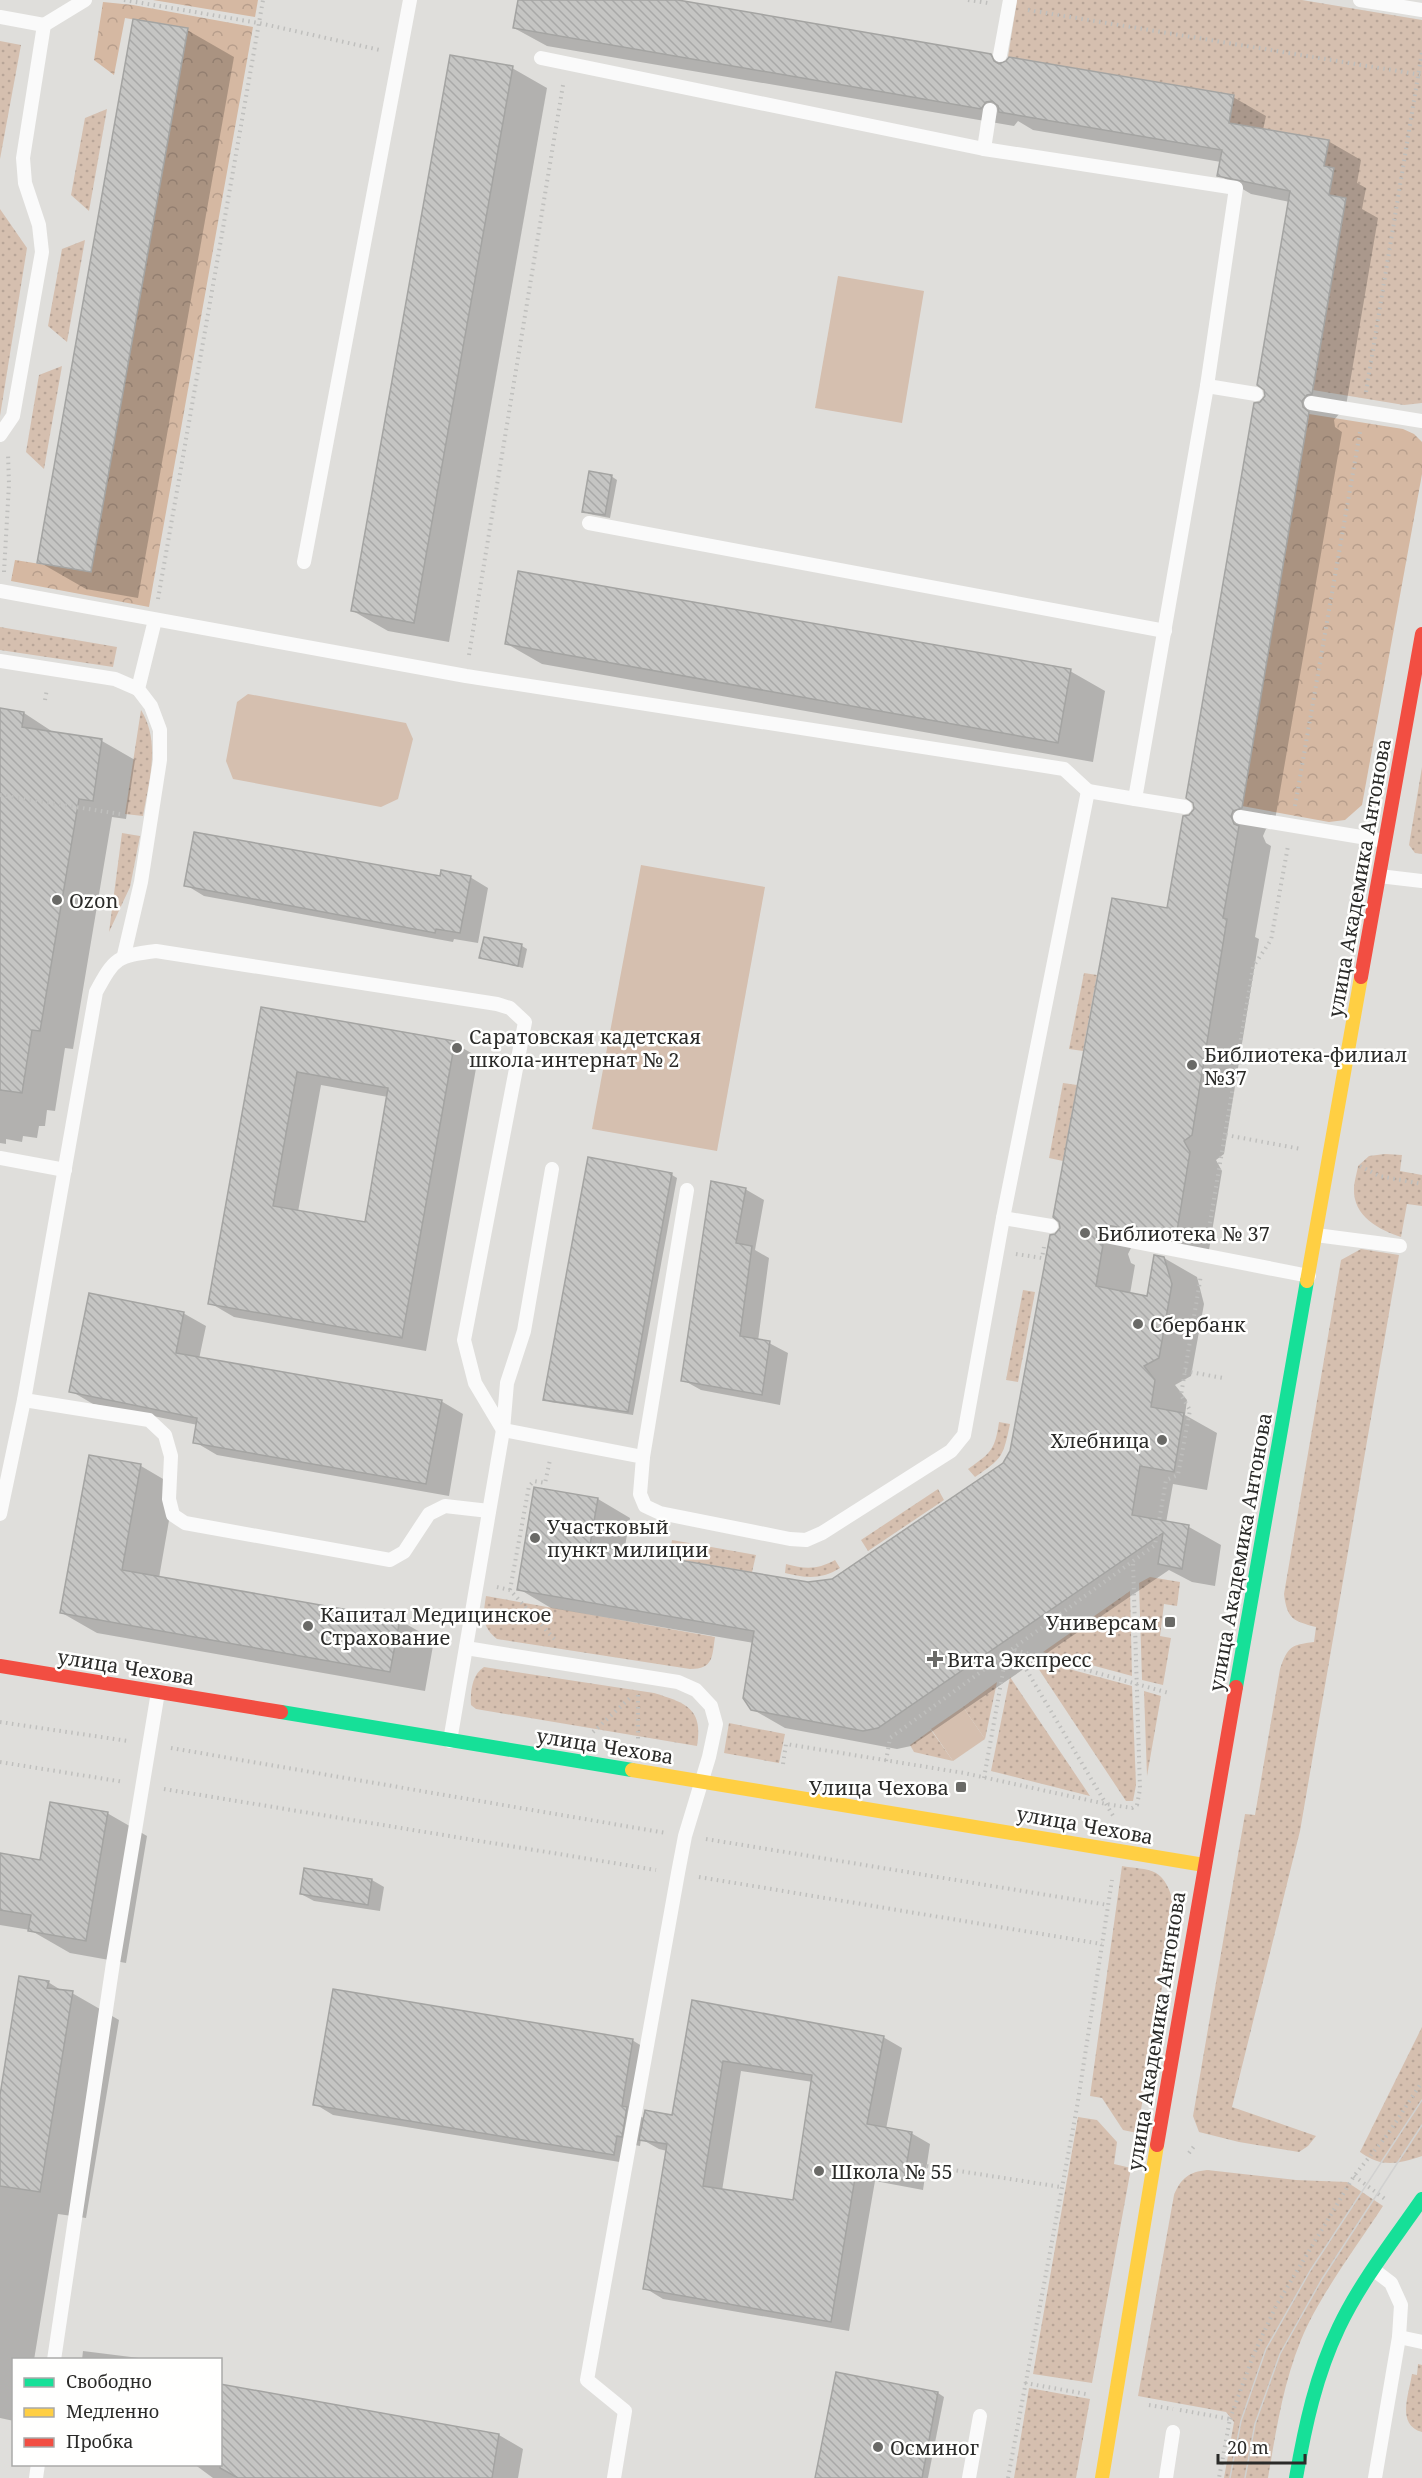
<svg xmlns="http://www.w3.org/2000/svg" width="1422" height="2478" font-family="'Noto Serif',serif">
<defs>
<pattern id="grass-dots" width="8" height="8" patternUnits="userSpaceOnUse" patternTransform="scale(1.5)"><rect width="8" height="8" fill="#d5bfaf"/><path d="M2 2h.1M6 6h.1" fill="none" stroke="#b7a497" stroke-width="1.8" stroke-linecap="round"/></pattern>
<pattern id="forest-crowns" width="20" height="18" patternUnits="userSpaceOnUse" patternTransform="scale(1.5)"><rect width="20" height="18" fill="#d5b8a2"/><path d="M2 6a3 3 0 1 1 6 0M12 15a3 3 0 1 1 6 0" fill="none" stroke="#b79e8c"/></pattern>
<pattern id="building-back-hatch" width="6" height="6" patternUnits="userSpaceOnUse" patternTransform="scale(1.5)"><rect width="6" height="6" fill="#c5c5c3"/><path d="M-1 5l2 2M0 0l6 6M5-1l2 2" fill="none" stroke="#a9a9a8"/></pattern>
</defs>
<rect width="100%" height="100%" fill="#dfdedb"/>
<g fill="url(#grass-dots)">
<polygon points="1017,0 1302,0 1422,20 1422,403 1404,405 1313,390 1346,198 1329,195 1334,168 1324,166 1328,140 1229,123 1233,95 1008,57"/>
<polygon points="0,41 21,45 0,159"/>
<polygon points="107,109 89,211 71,195 85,118"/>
<polygon points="0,209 27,248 0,416"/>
<polygon points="85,240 67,342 48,326 62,249"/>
<polygon points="62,366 44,469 26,452 39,375"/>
<polygon points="0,627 117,647 113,667 0,650"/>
<path d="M141,710C161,742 149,781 143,816L125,814Z"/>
<polygon points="1422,767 1422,854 1415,853 1409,845"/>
<polygon points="122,833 140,836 130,887 109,932"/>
<polygon points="1084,973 1097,975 1083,1051 1069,1049"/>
<polygon points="1063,1083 1077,1085 1063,1161 1049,1158"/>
<path d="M1385,1154L1402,1155L1400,1171L1422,1175V1206L1407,1204L1401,1237C1379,1230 1353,1216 1354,1189C1354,1182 1357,1173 1358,1166L1369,1156Z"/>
<path d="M1361,1249L1399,1255L1300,1831L1232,2107L1316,2136L1308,2146L1299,2152L1239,2142L1199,2132L1193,2116L1245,1814L1255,1815L1280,1669C1288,1646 1291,1645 1314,1642L1316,1627C1293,1621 1287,1619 1284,1594L1341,1260Z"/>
<polygon points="1023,1290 1035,1292 1018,1382 1006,1380"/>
<path d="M999,1422L1010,1424C1003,1457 1003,1458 975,1477L968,1469C991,1453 995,1450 999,1422Z"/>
<polygon points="938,1489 944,1500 868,1551 861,1540"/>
<polygon points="672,1540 756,1555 752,1572 669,1558"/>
<path d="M835,1560L840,1568C821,1580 805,1578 785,1573L786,1564C805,1569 817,1570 835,1560Z"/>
<polygon points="1150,1577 1180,1582 1177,1606 1164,1604 1160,1636 1171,1638 1163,1685 1142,1680 1139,1583"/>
<polygon points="1130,1591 1132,1676 1043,1652"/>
<path d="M486,1596L715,1637C712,1656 714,1669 690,1669L497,1639C481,1626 483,1616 486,1596Z"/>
<polygon points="1032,1659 1132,1686 1136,1785 1133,1801 1126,1801"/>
<path d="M484,1667L654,1693C687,1703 703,1709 697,1746L476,1709L471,1705C470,1693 472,1674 484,1667Z"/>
<polygon points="1010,1677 1090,1796 991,1771"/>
<polygon points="997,1682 985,1739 963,1707"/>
<polygon points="1144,1691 1161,1696 1147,1776"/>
<polygon points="729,1723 785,1734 779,1763 724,1753"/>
<polygon points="931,1730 953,1761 914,1752 910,1745"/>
<path d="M1122,1866C1132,1868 1147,1868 1156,1873C1170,1882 1174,1902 1174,1917L1137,2133L1123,2130L1102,2098L1090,2096Z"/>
<path d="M1422,2027V2156C1398,2164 1382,2168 1360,2152Z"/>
<polygon points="1078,2117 1097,2120 1117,2142 1114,2164 1131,2168 1092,2383 1033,2374"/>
<path d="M1207,2170L1296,2180L1347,2182L1383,2206C1357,2246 1319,2296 1301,2340C1283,2384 1276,2431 1268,2478H1224L1234,2422L1226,2412L1138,2396L1174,2195C1181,2178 1189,2172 1207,2170Z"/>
<path d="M1418,2364L1422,2365V2432C1396,2425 1409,2394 1412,2374L1417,2375Z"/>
<polygon points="1029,2388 1090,2399 1076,2478 1014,2478"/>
</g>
<g fill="url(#forest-crowns)">
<polygon points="153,0 258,0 255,17"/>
<polygon points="103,2 133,5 253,27 149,607 11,581 15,560 91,572 188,29 125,18 114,75 94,60"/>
<polygon points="1309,414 1403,429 1414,434 1422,442 1422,474 1362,805 1345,820 1329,822 1242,806"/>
</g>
<g fill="#d5bfaf">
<polygon points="838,276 924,291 902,423 815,408"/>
<polygon points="248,694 406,723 413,739 398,799 381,807 233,779 226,761 237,702"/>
<polygon points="641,865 765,887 717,1151 592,1129"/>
<polygon points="963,1707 985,1739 953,1761 931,1729"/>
</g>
<g fill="#0003" fill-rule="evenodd">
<polygon points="519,0 669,0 991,55 1005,63 1233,97 1266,116 1263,130 1328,141 1361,160 1357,183 1366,188 1362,209 1378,218 1345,412 1340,413 1334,420 1335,427 1342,432 1274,826 1266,829 1263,836 1266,843 1271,846 1255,937 1259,939 1224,1154 1216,1160 1222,1171 1209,1250 1140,1243 1131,1248 1128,1254 1131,1263 1135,1265 1130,1294 1148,1298 1164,1258 1197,1277 1204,1304 1191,1376 1175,1385 1187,1400 1185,1415 1217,1433 1207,1490 1173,1484 1166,1523 1189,1527 1221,1545 1215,1586 1192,1582 1169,1570 911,1746 897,1749 785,1728 752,1709 754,1643 551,1608 519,1589 598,1499 630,1518 624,1552 808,1583 832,1580 1004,1464 1011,1452 1055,1236 1061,1228 1169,910 1190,817 1195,809 1260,404 1266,396 1290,202 1251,194 1219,175 1221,162 1033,130 1018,121 1014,126 547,46 514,28"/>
<polygon points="187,30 234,57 138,598 86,589 39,562"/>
<polygon points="512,68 547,88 449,642 388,631 353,611"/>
<polygon points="611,476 617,480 610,518 589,514 584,511"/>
<polygon points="507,644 1070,671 1105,691 1093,762 542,664"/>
<polygon points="0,710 24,713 56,734 102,741 135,760 126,819 112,817 73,1049 65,1048 55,1111 47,1110 45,1126 39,1126 37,1138 23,1136 22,1142 6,1139 6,1144 0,1143"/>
<polygon points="470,877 488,888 478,943 454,939 453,942 204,896 186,885"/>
<polygon points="522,946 527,949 523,968 481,957"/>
<path d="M262,1009L454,1043L478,1057L426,1351L234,1317L210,1303ZM321,1085L388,1097L366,1224L298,1212Z"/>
<polygon points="672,1175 677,1178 633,1415 550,1402 545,1399"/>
<polygon points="745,1189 764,1200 755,1250 769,1258 758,1341 769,1343 788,1353 780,1405 701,1390 683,1380"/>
<polygon points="183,1313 206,1326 199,1359 441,1401 463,1414 449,1496 217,1455 195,1442 198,1425 93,1404 71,1391"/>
<polygon points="141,1466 175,1486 159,1578 399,1620 434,1640 425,1691 97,1633 62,1613"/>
<polygon points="107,1813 147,1836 126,1963 70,1953 30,1930 0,1925 0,1855 42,1862"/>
<polygon points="372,1880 384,1887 380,1911 314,1901 301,1894"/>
<polygon points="48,1982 64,1992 72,1993 119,2020 86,2218 58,2214 34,2360 14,2360 14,2421 0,2418 0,2104"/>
<path d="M693,2002L883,2037L902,2048L886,2129L911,2133L930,2144L923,2190L875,2181L849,2331L663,2299L645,2288L667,2151L659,2149L641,2139L640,2146L635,2145L632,2164L333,2115L315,2104L632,2040L650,2051L640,2116L645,2119L673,2117ZM741,2071L813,2082L794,2202L722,2191Z"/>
<polygon points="83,2351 139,2358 142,2360 82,2360"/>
<polygon points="837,2374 938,2393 944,2397 928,2478 817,2478"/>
<polygon points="499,2435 523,2449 518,2478 213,2478 194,2464 220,2464"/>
</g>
<g fill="url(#building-back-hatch)" stroke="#a4a4a2" stroke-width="1.5" fill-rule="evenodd">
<polygon points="518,0 678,0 991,54 994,61 999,64 1006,61 1009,57 1234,95 1229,123 1329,140 1324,166 1334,168 1329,195 1346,198 1312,394 1307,395 1302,401 1303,407 1309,412 1242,808 1233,811 1231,816 1234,824 1239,826 1223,918 1227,919 1192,1135 1184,1141 1190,1152 1177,1231 1158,1235 1159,1237 1157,1235 1107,1225 1099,1230 1096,1235 1099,1242 1103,1245 1096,1286 1147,1296 1154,1255 1164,1257 1172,1284 1159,1358 1144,1366 1155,1380 1151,1407 1184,1413 1174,1472 1140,1466 1132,1515 1189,1525 1182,1569 1158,1564 1163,1533 878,1728 863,1731 751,1710 743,1698 754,1631 517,1590 534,1487 598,1498 590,1545 808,1582 832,1579 1003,1463 1010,1451 1050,1235 1055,1234 1060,1228 1059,1222 1053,1217 1112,898 1167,908 1183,816 1189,815 1194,809 1193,803 1186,798 1254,403 1260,402 1265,396 1264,390 1257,385 1290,191 1217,176 1222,150 999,112 998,106 992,101 986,102 981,109 513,28"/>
<polygon points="133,19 188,28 91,572 37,563"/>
<polygon points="450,55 513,66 414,623 351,611"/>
<polygon points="589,471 612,475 605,515 582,512"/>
<polygon points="518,571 1071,669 1058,743 505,644"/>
<polygon points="0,708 24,712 22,727 102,739 93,801 79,799 40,1031 32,1030 22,1093 0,1090"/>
<polygon points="194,832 440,876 441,870 471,876 460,933 436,929 435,933 184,886"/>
<polygon points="484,937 522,944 518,966 479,958"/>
<path d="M261,1007L455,1041L402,1338L208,1304ZM297,1072L388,1088L365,1222L273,1206Z"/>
<polygon points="588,1157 672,1173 628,1412 543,1400"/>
<polygon points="711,1181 746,1188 736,1243 752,1246 740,1336 770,1341 762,1395 681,1381"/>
<polygon points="89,1293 184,1312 176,1353 442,1400 426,1484 193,1443 197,1418 69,1392"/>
<polygon points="89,1455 141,1464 122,1570 400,1619 390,1672 60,1613"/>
<polygon points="50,1802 108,1812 86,1941 28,1931 31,1915 0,1910 0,1853 40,1860"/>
<polygon points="304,1868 372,1879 368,1905 300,1894"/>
<polygon points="19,1976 49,1981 47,1988 73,1991 40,2192 0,2186 0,2095"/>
<polygon points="333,1989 633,2039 622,2106 627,2107 622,2137 617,2136 614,2155 313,2105"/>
<path d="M692,2000L884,2036L867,2124L912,2132L904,2180L856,2172L831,2322L643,2289L667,2144L639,2140L645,2110L672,2115ZM723,2061L812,2075L793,2200L703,2186Z"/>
<polygon points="836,2372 938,2392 922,2478 815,2478"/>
<polygon points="220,2384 499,2434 492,2478 238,2478 220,2468"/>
</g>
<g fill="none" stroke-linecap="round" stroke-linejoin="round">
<g stroke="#bfbfbd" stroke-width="4" stroke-dasharray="1.5 4.5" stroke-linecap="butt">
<polyline points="124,0 259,23 380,50"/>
<polyline points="968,0 988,3"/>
<polyline points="1028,10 1422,75"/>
<polyline points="1366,392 1422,52"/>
<polyline points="4,572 9,484 8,454"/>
<polyline points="158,599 263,0"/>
<polyline points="469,655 563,85"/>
<polyline points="45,700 47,689"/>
<polyline points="0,795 120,814"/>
<polyline points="1295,806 1360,432"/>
<polyline points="1226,1135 1301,1149"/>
<polyline points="1360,1166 1379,1176 1422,1184"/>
<polyline points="1208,1235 1253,967 1271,940 1288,846"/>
<polyline points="1016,1254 1042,1258 1044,1247"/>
<polyline points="1185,1371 1223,1378"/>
<polyline points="497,1587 510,1590 556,1641"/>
<polyline points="510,1590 529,1486 534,1481 545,1483 550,1460"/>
<polyline points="1014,1649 1115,1819"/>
<polyline points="1015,1650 1169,1693"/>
<polyline points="638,1695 638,1739"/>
<polyline points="0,1722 128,1741"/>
<polyline points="593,1732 631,1697"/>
<polyline points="171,1748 666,1833"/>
<polyline points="886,1761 890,1738 1155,1545 1166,1480 1178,1475 1190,1410 1181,1395 1201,1275"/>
<polyline points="0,1762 124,1782"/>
<polyline points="783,1764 786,1744 964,1773 1106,1804 1132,1808 1137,1805 1140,1789 1133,1562"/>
<polyline points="984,1778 1006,1655"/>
<polyline points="164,1789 656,1870"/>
<polyline points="706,1839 1108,1905"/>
<polyline points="699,1877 1102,1944"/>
<polyline points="1189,2153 1195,2145"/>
<polyline points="921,2165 1061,2187"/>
<polyline points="1354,2176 1385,2199"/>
<polyline points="1025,2383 1086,2394"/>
<polyline points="1149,2405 1173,2409"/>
<polyline points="1180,2410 1230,2419 1219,2478"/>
<polyline points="1230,2419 1253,2356 1276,2306 1354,2176 1388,2134 1422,2082"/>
<polyline points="1008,2478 1077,2107 1112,1880"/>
</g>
<g stroke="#fafafa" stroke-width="14">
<polyline points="1360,0 1422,10"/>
<polyline points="0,17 44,25 23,158 25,183 39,225 42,252 13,416 0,435"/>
<polyline points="44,25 85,0"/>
<polyline points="1000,55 1010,0"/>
<polyline points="984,149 990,110"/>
<polyline points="1207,386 1256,394"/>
<polyline points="1311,403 1422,421"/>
<polyline points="589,523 1165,631"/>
<polyline points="304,562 410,0"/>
<polyline points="0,591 466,676 1064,769 1088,791"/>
<polyline points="0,661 115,679 138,689"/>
<polyline points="1135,799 1185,807"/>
<polyline points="1240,817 1385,841"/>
<polyline points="1379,876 1422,881"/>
<polyline points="124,955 141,882 160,760 160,730 151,706 138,689 155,620"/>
<polyline points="0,1158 65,1170"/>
<polyline points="1003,1218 1051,1226"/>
<polyline points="1316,1235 1400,1246"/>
<polyline points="1105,1236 1309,1276"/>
<polyline points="24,1400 149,1420 165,1435 171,1456 169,1499 173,1515 185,1523 390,1560 404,1552 429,1514 445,1506 489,1511"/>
<polyline points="643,1457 687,1190"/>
<path d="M0,1514L24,1400L96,992C115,957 117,956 156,951L497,1004L510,1008L525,1022L464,1340L475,1383L503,1430L507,1383L524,1331L552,1169"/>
<polyline points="466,1648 678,1682 696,1690 711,1706 716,1724 709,1757 685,1836 678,1873 587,2380 625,2411 614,2478"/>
<polyline points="450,1741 503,1430 643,1457 640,1494 645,1506 660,1513 790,1539 806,1540 822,1533 951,1451 964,1435 1003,1218 1088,791 1135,799 1207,386 1236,188 984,149 541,58"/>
<polyline points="1374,2270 1391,2283 1401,2305 1399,2337 1375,2478"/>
<polyline points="1399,2337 1422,2342"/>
<polyline points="54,2360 113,1963 158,1692"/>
<polyline points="36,2478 38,2464"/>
<polyline points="969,2478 980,2416"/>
<polyline points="1166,2478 1173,2432"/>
</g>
<g stroke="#16e098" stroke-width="14">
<polyline points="1236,1687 1307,1281"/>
<polyline points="281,1712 632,1770"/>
<path d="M1296,2478C1305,2426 1316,2375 1339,2327C1361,2281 1393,2241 1422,2199"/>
</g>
<g stroke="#ffcf43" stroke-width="14">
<polyline points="1307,1281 1361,977"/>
<polyline points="632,1770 1204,1865"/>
<polyline points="1102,2478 1157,2145"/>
</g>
<g stroke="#f24e42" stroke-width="14">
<polyline points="1361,977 1422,634"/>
<polyline points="0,1666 281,1712"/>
<polyline points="1157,2145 1236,1687"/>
</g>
<g stroke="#d1d1d0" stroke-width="1.5">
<polyline points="1230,2478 1241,2421 1266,2349 1310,2271 1422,2100"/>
<polyline points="1245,2478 1255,2424 1280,2354 1322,2279 1422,2125"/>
</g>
</g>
<g fill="#6a6a67" stroke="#fffffe" stroke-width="2">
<circle cx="57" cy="900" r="6"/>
<circle cx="457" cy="1048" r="6"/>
<circle cx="1192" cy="1065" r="6"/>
<circle cx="1085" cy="1233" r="6"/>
<circle cx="1138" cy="1324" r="6"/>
<circle cx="1162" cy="1440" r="6"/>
<circle cx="535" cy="1538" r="6"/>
<rect x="1164" y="1616" width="12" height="12" rx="3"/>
<circle cx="308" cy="1626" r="6"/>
<path d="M932 1650h6v6h6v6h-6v6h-6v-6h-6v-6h6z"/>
<rect x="955" y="1781" width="12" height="12" rx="3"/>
<circle cx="819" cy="2171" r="6"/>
<circle cx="878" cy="2447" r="6"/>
</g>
<g text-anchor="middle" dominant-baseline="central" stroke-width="5" stroke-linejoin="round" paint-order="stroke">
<g font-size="20" fill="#2b2b29" stroke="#fffffe">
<text transform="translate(1359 878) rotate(-80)">улица Академика Антонова</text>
<text transform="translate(1240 1552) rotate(-80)">улица Академика Антонова</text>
<text transform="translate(126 1667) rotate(9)">улица Чехова</text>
<text transform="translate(605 1746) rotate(9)">улица Чехова</text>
<text transform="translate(1085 1825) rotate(10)">улица Чехова</text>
<text transform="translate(1156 2031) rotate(-81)">улица Академика Антонова</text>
</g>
<g font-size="20" fill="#2b2b29" stroke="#fffffe" text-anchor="start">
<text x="69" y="900">Ozon</text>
<text x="469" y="1036">Саратовская кадетская<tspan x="469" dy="23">школа-интернат № 2</tspan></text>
<text x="1204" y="1054">Библиотека-филиал<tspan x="1204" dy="23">№37</tspan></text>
<text x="1097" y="1233">Библиотека № 37</text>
<text x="1150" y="1324">Сбербанк</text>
<text x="1150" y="1440" text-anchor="end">Хлебница</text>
<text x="547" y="1526">Участковый<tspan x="547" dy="23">пункт милиции</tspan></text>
<text x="320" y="1614">Капитал Медицинское<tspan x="320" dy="23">Страхование</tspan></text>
<text x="1158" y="1622" text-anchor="end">Универсам</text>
<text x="947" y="1659">Вита Экспресс</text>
<text x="949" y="1787" text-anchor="end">Улица Чехова</text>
<text x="831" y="2171">Школа № 55</text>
<text x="890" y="2447">Осминог</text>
</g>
</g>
<rect x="12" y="2358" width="210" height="108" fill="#fffffe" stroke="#aaaaa9" stroke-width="1.5"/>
<rect x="24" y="2378" width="30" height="9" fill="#16e098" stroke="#aaaaa9" stroke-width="1.5"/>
<text x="66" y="2388" font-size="18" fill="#2b2b29">Свободно</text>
<rect x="24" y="2408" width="30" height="9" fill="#ffcf43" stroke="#aaaaa9" stroke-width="1.5"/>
<text x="66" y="2418" font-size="18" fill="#2b2b29">Медленно</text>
<rect x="24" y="2438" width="30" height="9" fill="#f24e42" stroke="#aaaaa9" stroke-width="1.5"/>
<text x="66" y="2448" font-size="18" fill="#2b2b29">Пробка</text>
<path d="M1218 2454v9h87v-9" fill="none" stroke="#2b2b29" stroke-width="3"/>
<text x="1227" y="2454" font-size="18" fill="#2b2b29" stroke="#fffffe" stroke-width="4.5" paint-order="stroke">20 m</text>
</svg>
